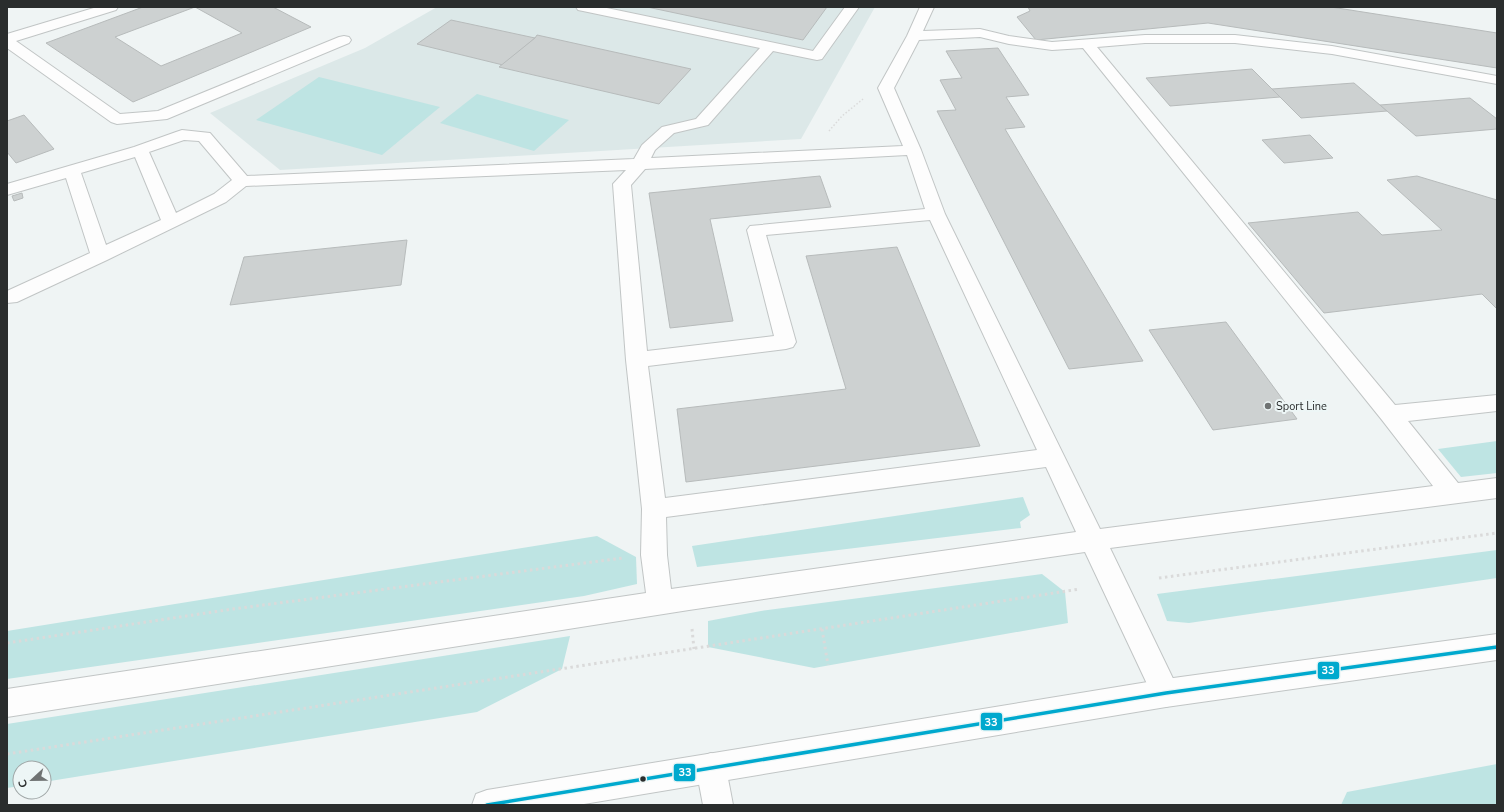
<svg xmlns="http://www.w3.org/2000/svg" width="1504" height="812" font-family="'Nunito Sans',sans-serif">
<rect width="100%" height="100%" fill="#eff4f4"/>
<polygon fill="#dce8e8" points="437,7 875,7 801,139 280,170 210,113 365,48"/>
<g fill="#bee4e3">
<polygon points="319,77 440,107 382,155 256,120"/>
<polygon points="477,94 569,120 534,151 440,123"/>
<polygon points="1497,441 1497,473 1461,477 1438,449"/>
<polygon points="1023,497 1030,515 1020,522 1021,528 697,567 692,546"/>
<polygon points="597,536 636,557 637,584 584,596 7,679 7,631"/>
<polygon points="1497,550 1497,578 1189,623 1167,621 1157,594"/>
<polygon points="1042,574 1065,592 1068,623 814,668 708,647 708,621 761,611"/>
<polygon points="570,636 562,669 477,712 44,782 44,768 20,768 20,786 7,788 7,724"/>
<polygon points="1497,764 1497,805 1341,805 1347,792"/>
</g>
<g fill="#cdd1d1" stroke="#b7bbbb">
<polygon points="143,7 195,7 115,37 161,66 242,33 195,7 273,7 311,27 133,102 46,43"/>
<polygon points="647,7 827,7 803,40"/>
<polygon points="1028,7 1331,7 1497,33 1497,68 1208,23 1036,40 1017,17 1030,11"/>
<polygon points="451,20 535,38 503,65 417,44"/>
<polygon points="537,35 691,69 659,104 499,67 535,38"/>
<polygon points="998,48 1029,95 1006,97 1025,127 1005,129 1143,361 1069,369 937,111 956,110 940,80 962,78 946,51"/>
<polygon points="1252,69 1280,97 1170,106 1146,78"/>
<polygon points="1354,83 1387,111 1301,118 1272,89"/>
<polygon points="1470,98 1497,119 1497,129 1416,136 1380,105"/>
<polygon points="24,115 54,149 16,163 7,152 7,121"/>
<polygon points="1310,135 1333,158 1284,163 1262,140"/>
<polygon points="820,176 831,207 710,219 733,321 670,328 649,193"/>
<polygon points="1417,176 1497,200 1497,309 1482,294 1324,313 1248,223 1358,212 1382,235 1442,230 1387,180"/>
<polygon points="22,193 23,198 14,201 12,196"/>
<polygon points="407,240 401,285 230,305 244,257"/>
<polygon points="897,247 980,446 686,482 677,409 846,389 806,256"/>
<polygon points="1226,322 1297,419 1213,430 1149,330"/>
</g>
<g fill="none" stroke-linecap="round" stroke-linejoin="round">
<g stroke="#c1c5c5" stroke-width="2">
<g id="minor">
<polygon points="97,7 118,7 116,10 16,41 120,114 158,111 339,37 344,36 349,37 351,40 349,43 167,119 117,124 111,122 7,48 7,34"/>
<path d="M576,7H602L813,51L845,7H859L822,59L817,60L773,51L708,125L674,133L655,150L651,158L903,146L878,88L907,36L920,7H934L923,31L980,29L1009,36L1052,42L1145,35H1235L1332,46L1497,76V84L1332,54L1235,43H1145L1097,47L1395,405L1497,395V411L1408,421L1458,483L1497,478V498L1110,548L1180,693L1176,703L1166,707L1156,703L1085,552L689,610L7,717V689L646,593L641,555L642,509L626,360L613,184L626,170L246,186L226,202L107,260L17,302L7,303V291L90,253L66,178L7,195V184L134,147L176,132L182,130L210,133L247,176L634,159L642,145L662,127L696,119L760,48L583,11L578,10ZM980,37L1009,44L1052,50L1083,48L1382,420L1433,486L1100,529L945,214L921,150L894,88L919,40ZM184,140L199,141L232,180L214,194L176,213L149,152ZM907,155L925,209L750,226L747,230L774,336L647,351L631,185L645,169ZM135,157L161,220L106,245L81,173ZM930,220L1037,450L665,498L648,366L786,349L793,347L796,342L766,235ZM1046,467L1076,532L671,589L667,555L666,517Z"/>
<polygon points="711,753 722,757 726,768 733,805 703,805 696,768 700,757"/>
</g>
</g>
<g stroke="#c1c5c5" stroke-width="2">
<polygon id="major" points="1497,634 1497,660 1166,707 578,805 472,805 476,794 487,790 1166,679"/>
</g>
<polyline stroke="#dadada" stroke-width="1.5" stroke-dasharray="1.5 2" stroke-linecap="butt" points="829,131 842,116 863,99"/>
<g stroke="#dadada" stroke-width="3" stroke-dasharray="2.5 3.5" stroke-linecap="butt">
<polyline points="1159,578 1497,533"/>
<polyline points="692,629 694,649"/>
<polyline points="822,629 828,665"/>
<polyline points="7,643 233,609 623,558"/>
<polyline points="7,754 1080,589"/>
</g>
<use href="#minor" fill="#fdfdfd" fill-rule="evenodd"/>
<use href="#major" fill="#fdfdfd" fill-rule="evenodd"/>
<g stroke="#edf6f6" stroke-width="6">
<polyline id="bus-1" points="487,805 1166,693 1497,647"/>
</g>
<use href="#bus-1" stroke="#00a9ce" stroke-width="3.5"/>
</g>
<circle fill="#6f7373" stroke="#edf6f6" stroke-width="1.5" cx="1268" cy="406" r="4"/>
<circle fill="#2a2d2d" stroke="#edf6f6" stroke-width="1.5" cx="643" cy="779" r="3.5"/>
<g text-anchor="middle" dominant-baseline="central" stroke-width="4" stroke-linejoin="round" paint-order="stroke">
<g font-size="11" fill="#2a2d2d" stroke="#edf6f6" text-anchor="start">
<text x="1276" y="406">Sport Line</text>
</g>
</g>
<g stroke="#edf6f6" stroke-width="1.5">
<rect x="1317" y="661" width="23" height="19" rx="4" fill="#00a9ce"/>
<rect x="980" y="712" width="23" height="19" rx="4" fill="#00a9ce"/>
<rect x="673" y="763" width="23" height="19" rx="4" fill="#00a9ce"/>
</g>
<g font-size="11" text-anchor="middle" font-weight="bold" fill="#fff">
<text x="1328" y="674">33</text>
<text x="991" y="726">33</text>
<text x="685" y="776">33</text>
</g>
<rect width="1504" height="812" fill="none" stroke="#2a2d2d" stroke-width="16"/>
<g transform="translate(32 780) rotate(248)"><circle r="19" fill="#edf6f6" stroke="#9fa6a6"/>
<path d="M0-3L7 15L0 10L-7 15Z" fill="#6f7373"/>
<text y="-6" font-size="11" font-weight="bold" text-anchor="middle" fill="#2a2d2d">С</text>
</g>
</svg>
